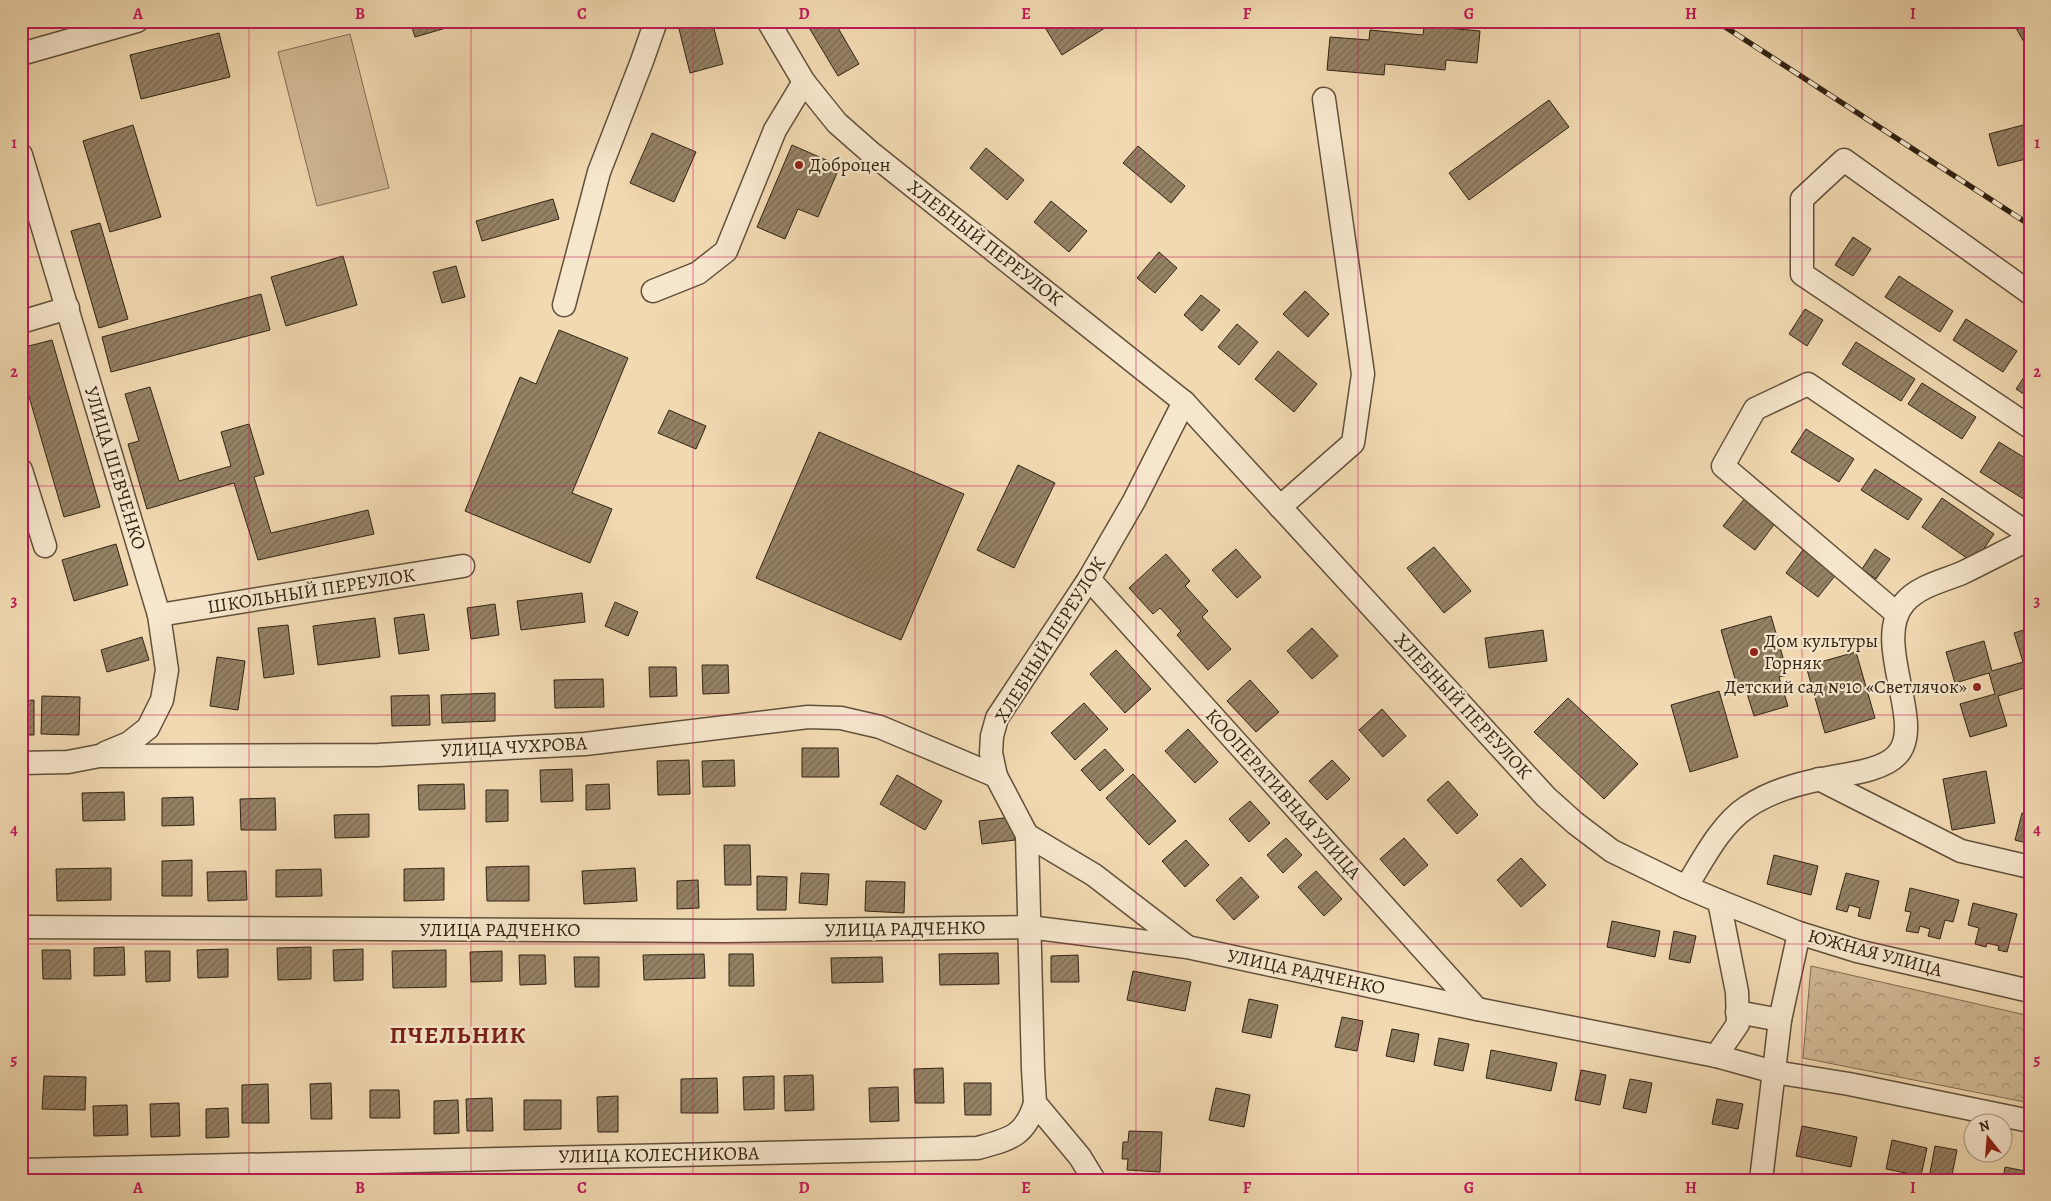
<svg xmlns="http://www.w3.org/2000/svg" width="2051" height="1201" font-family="Alegreya,serif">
<defs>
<pattern id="park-crowns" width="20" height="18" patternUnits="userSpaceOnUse" patternTransform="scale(1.25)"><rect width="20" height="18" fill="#d1ba96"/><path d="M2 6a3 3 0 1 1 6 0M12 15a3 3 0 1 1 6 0" fill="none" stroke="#aa9779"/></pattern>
<pattern id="building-hatch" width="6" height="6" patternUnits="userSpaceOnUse" patternTransform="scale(1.25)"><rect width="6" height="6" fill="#958265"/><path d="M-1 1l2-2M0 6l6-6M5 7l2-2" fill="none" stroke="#7a6a52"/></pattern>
</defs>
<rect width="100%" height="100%" fill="#f1d9b1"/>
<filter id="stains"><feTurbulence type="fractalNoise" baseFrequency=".004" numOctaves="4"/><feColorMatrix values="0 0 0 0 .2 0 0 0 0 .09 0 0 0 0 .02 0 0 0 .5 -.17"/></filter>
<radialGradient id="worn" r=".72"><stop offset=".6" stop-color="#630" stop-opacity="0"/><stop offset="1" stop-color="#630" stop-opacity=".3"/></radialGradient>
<polygon fill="url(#park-crowns)" stroke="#826e54" points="1811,966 2030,1016 2030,1103 1803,1058"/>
<polygon fill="#d1ba96" stroke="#826e54" points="350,34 389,188 317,206 278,52"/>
<g fill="url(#building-hatch)" stroke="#322313">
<polygon points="410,21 470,21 415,37"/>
<polygon points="677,21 712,21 723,64 690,73"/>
<polygon points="805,21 834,21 859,64 838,76"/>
<polygon points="1041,21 1116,21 1062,55"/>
<polygon points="2012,21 2030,21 2030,41 2025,44"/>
<polygon points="1424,26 1480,31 1477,63 1446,60 1445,70 1385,64 1384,75 1327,70 1330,37 1369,40 1370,30 1423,35"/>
<polygon points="219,33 230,77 141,99 130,55"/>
<polygon points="1549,100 1569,127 1469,200 1449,173"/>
<polygon points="2027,124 2030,133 2030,158 1998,166 1989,134"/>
<polygon points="133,125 161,217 110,232 83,141"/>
<polygon points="652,133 696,152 674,202 630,183"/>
<polygon points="792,145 840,166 818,217 798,209 785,239 757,227"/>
<polygon points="1138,146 1185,186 1171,203 1123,163"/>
<polygon points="986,148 1024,180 1007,200 970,168"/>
<polygon points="553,199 559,219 482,241 476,221"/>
<polygon points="1051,201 1087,231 1069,252 1034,222"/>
<polygon points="100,223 128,319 99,328 71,231"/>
<polygon points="1853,237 1871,249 1853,276 1835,265"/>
<polygon points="1159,252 1177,268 1155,293 1137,278"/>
<polygon points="343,256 357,305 286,326 271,277"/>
<polygon points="456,266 465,297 442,303 433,272"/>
<polygon points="1899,276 1953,311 1940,332 1885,297"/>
<polygon points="1305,291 1329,314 1308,337 1283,314"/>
<polygon points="261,294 270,330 111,372 102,337"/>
<polygon points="1201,295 1220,310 1202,331 1184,315"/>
<polygon points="1805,309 1823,320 1807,346 1789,334"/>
<polygon points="1966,319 2017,351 2003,372 1953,340"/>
<polygon points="1237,324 1258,342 1239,365 1218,347"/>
<polygon points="559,330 628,358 572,493 612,509 590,563 465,511 520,377 536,384"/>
<polygon points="52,340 100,507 64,517 21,369 21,348"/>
<polygon points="1856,342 1915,379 1901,401 1842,364"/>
<polygon points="1278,351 1317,384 1294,412 1255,379"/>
<polygon points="2030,368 2030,398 2016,389"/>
<polygon points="1922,383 1976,417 1962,439 1908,404"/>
<polygon points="150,387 179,481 231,466 221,432 249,424 264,474 254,477 271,533 368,510 374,534 258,560 234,483 147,509 128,444 139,441 125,394"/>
<polygon points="669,410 706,426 696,449 658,433"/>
<polygon points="1806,429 1854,459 1839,482 1791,452"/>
<polygon points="819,432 964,494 901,640 756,578"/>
<polygon points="1999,442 2030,461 2030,503 1980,472"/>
<polygon points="1018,465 1055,483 1014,568 977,550"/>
<polygon points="1875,469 1922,499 1908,520 1861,490"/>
<polygon points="1745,498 1776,522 1755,550 1723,526"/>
<polygon points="1942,498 1994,534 1974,563 1922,527"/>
<polygon points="116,544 128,585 74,601 62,560"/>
<polygon points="1434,547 1471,591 1444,613 1407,568"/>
<polygon points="1805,547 1838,572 1818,597 1786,573"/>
<polygon points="1236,549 1261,577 1237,598 1212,570"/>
<polygon points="1875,549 1890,559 1876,579 1862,569"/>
<polygon points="1166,554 1190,581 1185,586 1208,611 1202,617 1231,649 1208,670 1177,635 1181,631 1160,608 1153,614 1129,588"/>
<polygon points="582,593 585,622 521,630 517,601"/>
<polygon points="615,602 638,612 628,636 605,626"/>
<polygon points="495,604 499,635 471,639 467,608"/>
<polygon points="424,614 429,650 399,654 394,618"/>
<polygon points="1771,616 1788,675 1779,677 1788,706 1754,716 1745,687 1738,689 1721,630"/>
<polygon points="375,618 380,657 318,665 313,626"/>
<polygon points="288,625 294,674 264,678 258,628"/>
<polygon points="1312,628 1338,656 1312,679 1287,651"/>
<polygon points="2030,628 2030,663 2025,664 2030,680 2030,695 2027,687 1998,696 2007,726 1970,737 1960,704 1995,694 1989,673 1955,683 1946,652 1984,641 1992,671 2023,662 2014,633"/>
<polygon points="1543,630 1547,661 1489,668 1485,638"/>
<polygon points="142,637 149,660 107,672 101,650"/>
<polygon points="1116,650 1151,689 1125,713 1090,674"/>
<polygon points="1856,652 1875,718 1825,733 1806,666"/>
<polygon points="217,657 245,661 238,710 210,706"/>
<polygon points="702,665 728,665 729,693 703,694"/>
<polygon points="649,667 676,667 677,696 650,697"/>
<polygon points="603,679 604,707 555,708 554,680"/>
<polygon points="1250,680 1279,712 1256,732 1227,701"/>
<polygon points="1719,691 1738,757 1690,772 1671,705"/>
<polygon points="495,693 495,721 442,723 441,695"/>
<polygon points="429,695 430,725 392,726 391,696"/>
<polygon points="42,696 80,697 79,735 41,734"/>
<polygon points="1568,698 1638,764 1604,799 1534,732"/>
<polygon points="34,700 34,735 21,735 21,701"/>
<polygon points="1084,703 1108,729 1075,760 1051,733"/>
<polygon points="1382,709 1406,736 1383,757 1359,730"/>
<polygon points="1188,729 1218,762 1195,783 1165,751"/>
<polygon points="802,748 838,748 839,777 802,777"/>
<polygon points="1105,749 1124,770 1100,791 1081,770"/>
<polygon points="689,760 690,794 658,795 657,761"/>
<polygon points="734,760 735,786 703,787 702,761"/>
<polygon points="1332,760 1350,779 1327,800 1309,781"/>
<polygon points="572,769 573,801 541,802 540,770"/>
<polygon points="1986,771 1995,823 1952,830 1943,779"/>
<polygon points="1133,774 1176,821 1149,845 1106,798"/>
<polygon points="897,775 942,801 925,830 880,804"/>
<polygon points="1448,781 1478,815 1457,834 1427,800"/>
<polygon points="464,784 465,809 419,810 418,785"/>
<polygon points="609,784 610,809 586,810 586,785"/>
<polygon points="486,790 508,790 508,821 486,822"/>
<polygon points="124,792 125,820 83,821 82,793"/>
<polygon points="193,797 194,825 162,826 162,798"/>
<polygon points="275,798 276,830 241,830 240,799"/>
<polygon points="1250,801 1270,823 1249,842 1229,819"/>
<polygon points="2022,813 2030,815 2030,844 2015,840"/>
<polygon points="369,814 369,837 335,838 334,815"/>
<polygon points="1012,817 1015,840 982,844 979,821"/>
<polygon points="1286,838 1302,855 1283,873 1267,855"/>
<polygon points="1404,838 1428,865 1404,886 1380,859"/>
<polygon points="1186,840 1209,865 1185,887 1162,861"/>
<polygon points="724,845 750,845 751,885 725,885"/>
<polygon points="1774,855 1818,866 1811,895 1767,884"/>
<polygon points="1521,858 1546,885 1521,907 1497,880"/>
<polygon points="192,860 192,896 162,896 162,861"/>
<polygon points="529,866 529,901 487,901 486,867"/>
<polygon points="111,868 111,900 57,901 56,869"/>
<polygon points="444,868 444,900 404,901 404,869"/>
<polygon points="635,868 637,901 584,904 582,871"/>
<polygon points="321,869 322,896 276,897 276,870"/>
<polygon points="246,871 247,900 208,901 207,872"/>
<polygon points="1316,871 1342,899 1324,916 1298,887"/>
<polygon points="801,873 829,874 827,905 799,903"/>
<polygon points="1846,873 1879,881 1870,919 1858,916 1860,908 1849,905 1847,912 1836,909"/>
<polygon points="757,876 787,877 786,910 757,910"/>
<polygon points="1241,877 1259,897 1234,920 1216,900"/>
<polygon points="698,880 699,908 677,909 677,881"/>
<polygon points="866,881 905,882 904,913 865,911"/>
<polygon points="1910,888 1959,900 1953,922 1945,920 1940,939 1928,936 1930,929 1920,926 1918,933 1906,931 1911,912 1905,911"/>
<polygon points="1973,903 2017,914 2007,952 1998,950 1999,946 1987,943 1986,947 1975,944 1979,928 1968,925"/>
<polygon points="1612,921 1660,931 1655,957 1607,947"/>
<polygon points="1674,931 1696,936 1690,963 1669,959"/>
<polygon points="124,947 125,975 94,976 94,948"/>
<polygon points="311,947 311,979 278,980 277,948"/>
<polygon points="228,949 228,977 198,978 197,950"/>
<polygon points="363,949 363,980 334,981 333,950"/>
<polygon points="42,950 70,950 71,979 43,979"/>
<polygon points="446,950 446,987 393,988 392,951"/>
<polygon points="145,951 170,951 170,981 146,982"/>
<polygon points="502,951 502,981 471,982 470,952"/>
<polygon points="998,953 999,984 940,985 939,954"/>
<polygon points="704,954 705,978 644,980 643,955"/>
<polygon points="729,954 753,954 754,986 729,986"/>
<polygon points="519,955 545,955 546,984 520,985"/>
<polygon points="1078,955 1079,982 1051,982 1051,956"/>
<polygon points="574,957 599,957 599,987 575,987"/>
<polygon points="882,957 883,982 832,983 831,958"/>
<polygon points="1133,971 1191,982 1185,1011 1127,1000"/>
<polygon points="1249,999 1278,1005 1271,1038 1242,1032"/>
<polygon points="1342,1017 1363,1021 1357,1051 1335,1047"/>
<polygon points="1392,1029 1419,1034 1414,1062 1386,1056"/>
<polygon points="1439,1038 1469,1044 1463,1071 1434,1065"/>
<polygon points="1491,1050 1557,1063 1551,1091 1486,1078"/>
<polygon points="21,1053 25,1053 26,1081 21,1081"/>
<polygon points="943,1068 944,1103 915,1103 914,1069"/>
<polygon points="1581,1070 1606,1075 1600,1105 1575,1100"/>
<polygon points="813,1075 814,1110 785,1111 784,1076"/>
<polygon points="44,1076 86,1077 85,1110 42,1109"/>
<polygon points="774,1076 774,1109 744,1110 743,1077"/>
<polygon points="717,1078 718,1113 681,1113 681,1079"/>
<polygon points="1630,1079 1652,1083 1646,1113 1623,1108"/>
<polygon points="331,1083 332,1119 311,1119 310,1084"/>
<polygon points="964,1083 991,1083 991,1115 965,1115"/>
<polygon points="268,1084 269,1123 242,1123 242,1085"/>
<polygon points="898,1087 899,1121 870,1122 869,1088"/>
<polygon points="1216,1088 1250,1095 1244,1127 1209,1120"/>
<polygon points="370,1090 399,1090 400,1118 370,1118"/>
<polygon points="618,1096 618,1132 598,1132 597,1097"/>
<polygon points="492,1098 493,1131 467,1131 466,1099"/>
<polygon points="1717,1099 1743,1104 1738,1129 1712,1124"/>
<polygon points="458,1100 459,1133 434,1134 434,1101"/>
<polygon points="524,1100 561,1100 561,1129 524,1130"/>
<polygon points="179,1103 180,1136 151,1137 150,1104"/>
<polygon points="127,1105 128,1135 94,1136 93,1106"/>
<polygon points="228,1108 229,1137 206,1138 206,1109"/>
<polygon points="1802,1126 1857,1137 1851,1167 1796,1156"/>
<polygon points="1129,1131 1162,1132 1160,1172 1127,1170 1128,1159 1122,1159 1123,1142 1128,1142"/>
<polygon points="1892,1140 1927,1148 1921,1176 1886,1169"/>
<polygon points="1935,1146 1957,1150 1951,1180 1929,1178"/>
<polygon points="2005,1167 2030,1172 2030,1180 2003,1180"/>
<polygon points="1019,1176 1019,1180 984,1180 984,1177"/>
</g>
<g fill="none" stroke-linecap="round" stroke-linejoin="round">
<g stroke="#62503a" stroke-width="25">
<g id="minor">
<polyline points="768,21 804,82 837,123 870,152 1184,402 1546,797 1575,823 1612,851 1686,887 1719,901 1799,933 1857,951 2030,991"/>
<polyline points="21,54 137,21"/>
<polyline points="21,155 159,615 167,670 162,700 148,728 129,743 105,753"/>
<polyline points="653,291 698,273 726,251 775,130 804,82"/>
<polyline points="2030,293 1844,160 1802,199 1802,274 2030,427"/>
<polyline points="564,305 599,172 642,61 656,21"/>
<polyline points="21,322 68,308"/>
<polyline points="21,470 45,546"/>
<polyline points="1280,507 1353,443 1363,374 1324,99"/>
<polyline points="1089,579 1477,1009"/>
<polyline points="1896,613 1723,466 1755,409 1808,384 2030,535"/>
<polyline points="159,615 463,566"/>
<polyline points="21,763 68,762 99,756 378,755 585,744 808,717 841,718 880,727 996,776"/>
<polyline points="1819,779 1961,851 2030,867"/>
<polyline points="1027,835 1094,875 1186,946"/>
<path d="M1686,887C1703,860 1720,825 1747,807C1769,792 1796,784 1822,779C1844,774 1881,772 1897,755C1927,724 1870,641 1905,602C1919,586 1943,581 1962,573C1985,562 2007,550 2030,539"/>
<polyline points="21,927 724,931 1029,927 1187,947 1477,1009 1716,1056 1774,1072 1849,1084 2030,1121"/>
<polyline points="1737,1012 1780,1020"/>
<polyline points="1716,1056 1738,1024 1737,992 1719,901"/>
<path d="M21,1170L978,1148C1009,1139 1025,1137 1035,1103"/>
<polyline points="1094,1180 1080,1157 1035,1103 1033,1069 1027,835 996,776 991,753 992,736 997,718 1089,579 1134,501 1184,402"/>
<polyline points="1761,1180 1780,1020 1799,933"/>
</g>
</g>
<use href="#minor" stroke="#f6e6cc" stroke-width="22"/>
<g stroke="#322313" stroke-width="5.5">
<polyline id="rail" points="1716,21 2030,225"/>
</g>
<use href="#rail" stroke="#f6e6cc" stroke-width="4" stroke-dasharray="11" stroke-linecap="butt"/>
</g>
<path fill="none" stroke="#c2185b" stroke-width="1" stroke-opacity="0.55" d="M249,21V1180M471,21V1180M693,21V1180M915,21V1180M1136,21V1180M1358,21V1180M1580,21V1180M1802,21V1180M21,257H2030M21,486H2030M21,715H2030M21,944H2030"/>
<g fill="#8f2418" stroke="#f6e6cc" stroke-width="2">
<circle cx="799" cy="165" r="5"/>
<circle cx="1754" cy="652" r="5"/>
<circle cx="1977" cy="687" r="5"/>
</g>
<g text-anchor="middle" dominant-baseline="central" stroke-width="4.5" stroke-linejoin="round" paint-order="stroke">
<g font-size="19" fill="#322313" stroke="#f6e6cc" text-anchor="start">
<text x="809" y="165">Доброцен</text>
<text x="1764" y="641">Дом культуры<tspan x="1764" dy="22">Горняк</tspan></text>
<text x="1967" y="687" text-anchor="end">Детский сад №10 «Светлячок»</text>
</g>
<g font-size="19" fill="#322313" stroke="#f6e6cc">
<text transform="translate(985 243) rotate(38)">ХЛЕБНЫЙ ПЕРЕУЛОК</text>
<text transform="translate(115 468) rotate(73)">УЛИЦА ШЕВЧЕНКО</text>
<text transform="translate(311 591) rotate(-9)">ШКОЛЬНЫЙ ПЕРЕУЛОК</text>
<text transform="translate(1050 640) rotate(-58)">ХЛЕБНЫЙ ПЕРЕУЛОК</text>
<text transform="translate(1463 706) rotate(47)">ХЛЕБНЫЙ ПЕРЕУЛОК</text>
<text transform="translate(514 747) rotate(-3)">УЛИЦА ЧУХРОВА</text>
<text transform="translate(1283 794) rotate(48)">КООПЕРАТИВНАЯ УЛИЦА</text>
<text transform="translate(905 929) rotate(-1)">УЛИЦА РАДЧЕНКО</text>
<text x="500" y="930">УЛИЦА РАДЧЕНКО</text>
<text transform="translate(1875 953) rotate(15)">ЮЖНАЯ УЛИЦА</text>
<text transform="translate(1306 972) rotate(12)">УЛИЦА РАДЧЕНКО</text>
<text transform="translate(659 1155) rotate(-1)">УЛИЦА КОЛЕСНИКОВА</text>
</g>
<g font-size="24" font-weight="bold" letter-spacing="1" fill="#7a1f14" stroke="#f6e6cc">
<text x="458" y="1035">ПЧЕЛЬНИК</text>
</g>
</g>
<rect width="2051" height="1201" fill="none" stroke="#f1d9b1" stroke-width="55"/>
<g transform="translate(1988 1138) rotate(343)"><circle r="24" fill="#f6e6cc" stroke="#a89882"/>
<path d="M0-4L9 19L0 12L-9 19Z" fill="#8f2418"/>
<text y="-8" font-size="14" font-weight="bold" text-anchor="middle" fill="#322313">N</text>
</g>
<rect x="28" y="28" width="1996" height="1146" fill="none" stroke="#c2185b" stroke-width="2"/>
<g font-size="16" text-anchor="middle" font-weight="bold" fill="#c2185b">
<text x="138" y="19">A</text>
<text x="360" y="19">B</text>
<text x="582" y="19">C</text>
<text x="804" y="19">D</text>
<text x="1026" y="19">E</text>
<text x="1247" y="19">F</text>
<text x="1469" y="19">G</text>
<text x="1691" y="19">H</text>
<text x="1913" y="19">I</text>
<text x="14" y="148">1</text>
<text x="2037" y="148">1</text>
<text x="14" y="377">2</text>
<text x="2037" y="377">2</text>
<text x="14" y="606">3</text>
<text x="2037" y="606">3</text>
<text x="14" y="835">4</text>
<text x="2037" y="835">4</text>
<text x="14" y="1065">5</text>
<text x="2037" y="1065">5</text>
<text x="138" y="1193">A</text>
<text x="360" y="1193">B</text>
<text x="582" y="1193">C</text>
<text x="804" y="1193">D</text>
<text x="1026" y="1193">E</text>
<text x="1247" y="1193">F</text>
<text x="1469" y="1193">G</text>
<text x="1691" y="1193">H</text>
<text x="1913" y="1193">I</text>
</g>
<rect width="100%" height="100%" filter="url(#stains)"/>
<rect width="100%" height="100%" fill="url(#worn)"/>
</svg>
